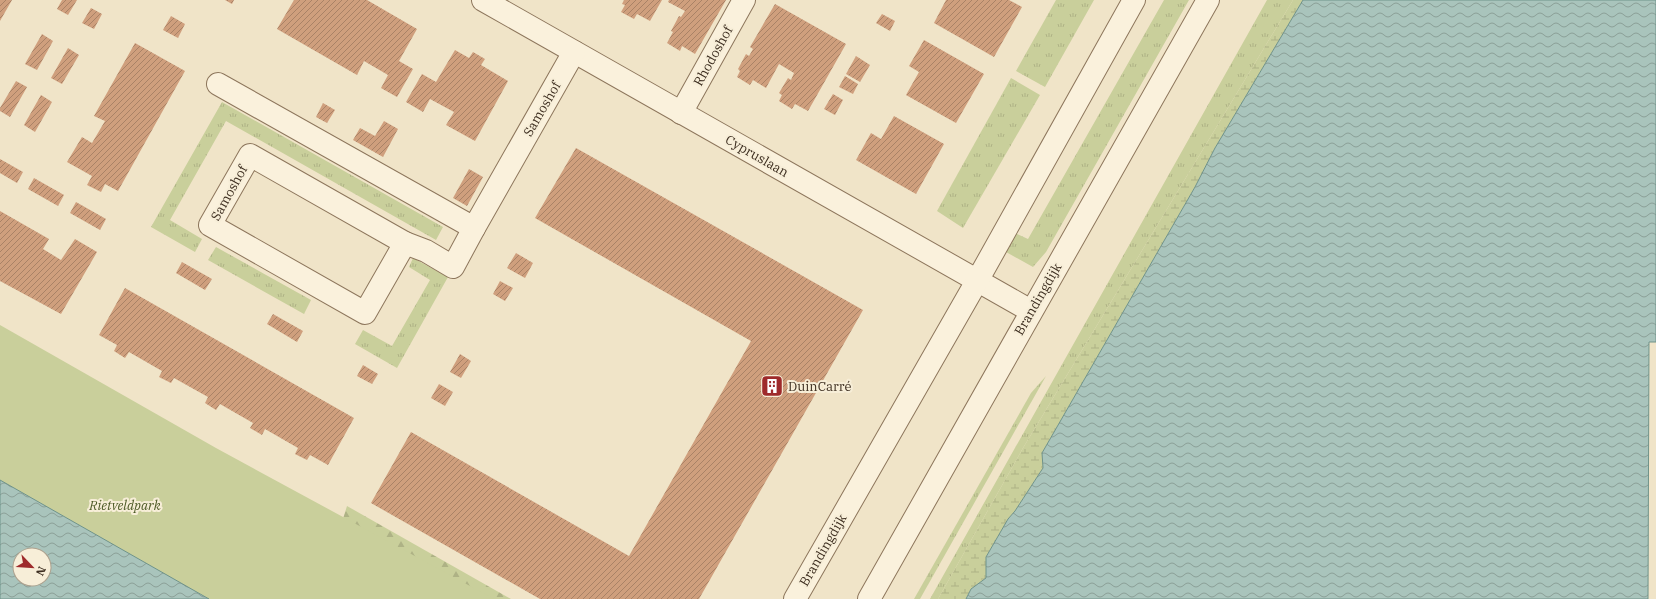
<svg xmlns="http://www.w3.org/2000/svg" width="1656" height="599" font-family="'IBM Plex Serif',serif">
<defs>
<pattern id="grass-tufts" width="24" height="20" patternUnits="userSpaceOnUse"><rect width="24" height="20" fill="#c9cf9b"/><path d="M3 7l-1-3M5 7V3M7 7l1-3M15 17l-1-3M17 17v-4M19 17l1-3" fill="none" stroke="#aeb285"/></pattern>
<pattern id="forest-firs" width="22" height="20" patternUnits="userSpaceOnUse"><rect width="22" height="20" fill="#c9cf9b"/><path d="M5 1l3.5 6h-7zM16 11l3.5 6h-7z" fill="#aeb285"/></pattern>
<pattern id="wetland-marsh" width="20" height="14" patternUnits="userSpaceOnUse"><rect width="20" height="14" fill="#c9cf9b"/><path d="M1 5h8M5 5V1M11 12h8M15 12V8" fill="none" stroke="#aeb285"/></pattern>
<pattern id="water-waves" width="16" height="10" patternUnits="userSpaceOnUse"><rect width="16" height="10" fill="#a9c4bc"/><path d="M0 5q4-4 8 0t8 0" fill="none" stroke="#8ba098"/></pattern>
<pattern id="building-hatch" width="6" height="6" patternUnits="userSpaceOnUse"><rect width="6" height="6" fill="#cf9f7d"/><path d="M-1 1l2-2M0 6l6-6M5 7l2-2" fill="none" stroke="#a98266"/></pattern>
</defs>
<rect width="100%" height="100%" fill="#f0e4c8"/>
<g fill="url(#grass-tufts)">
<polygon points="1056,0 1094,0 1045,87 1016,71"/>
<polygon points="1164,0 1189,0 1046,252 1033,267 1006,252 1015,233 1028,239"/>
<polygon points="1267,0 1293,0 1023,448 938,599 930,599"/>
<polygon points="1011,78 1040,95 963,228 937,211"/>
<polygon points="222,102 443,227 436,240 226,121 170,220 202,239 195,252 151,227"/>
<polygon points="216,247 311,300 304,314 208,260"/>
<polygon points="413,258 448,277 397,368 355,344 363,330 392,346 430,280 409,267"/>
<polygon points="1046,376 920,599 914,599 1031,393"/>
</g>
<polygon fill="url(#forest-firs)" points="347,506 511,599 399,599 331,557"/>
<polygon fill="url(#wetland-marsh)" points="1293,0 1303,0 1215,148 1195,187 1042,453 1043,468 1015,511 1008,519 986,557 986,578 971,589 966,599 938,599 1023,448"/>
<path fill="#c9cf9b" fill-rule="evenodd" d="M0,325L216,448L494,599H0ZM20,555H44V579H20Z"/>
<g fill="url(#water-waves)" stroke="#6f938a" fill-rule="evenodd">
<polygon points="1303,0 1656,0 1656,342 1649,342 1648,599 966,599 971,589 986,578 986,557 1008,519 1015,511 1043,468 1042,453 1195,187 1215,148"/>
<path d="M0,480L209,599H0ZM20,555H44V579H20Z"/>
</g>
<g fill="url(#building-hatch)">
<polygon points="0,0 12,0 0,21"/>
<polygon points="62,0 77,0 68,15 57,9"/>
<polygon points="225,0 234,0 232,4"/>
<polygon points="294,0 367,0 417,29 399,61 413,69 397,97 381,88 388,75 364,61 357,75 277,29"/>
<polygon points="624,0 662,0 650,21 637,14 634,19 621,12 625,5 622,4"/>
<polygon points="669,0 726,0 695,54 682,46 680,51 667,43 673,32 671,31 679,16 681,17 685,11 668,2"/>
<polygon points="946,0 1009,0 1022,7 994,57 934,23"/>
<polygon points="775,4 846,44 808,111 795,104 792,109 779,101 782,95 779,93 788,78 791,80 794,73 779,64 766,88 753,80 750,85 737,77 740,71 738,69 746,54 749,56 753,49 750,47"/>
<polygon points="91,8 102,14 94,29 82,23"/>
<polygon points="882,14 895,21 890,31 876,23"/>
<polygon points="171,16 185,24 178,38 163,30"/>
<polygon points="42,34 53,41 37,70 25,64"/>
<polygon points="924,40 984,74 956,123 906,95 919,72 909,66"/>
<polygon points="135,43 185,71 118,191 105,184 101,192 87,185 92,176 67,162 82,137 92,143 105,121 94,116"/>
<polygon points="68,48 79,55 62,84 51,78"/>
<polygon points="455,50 469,58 473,52 485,59 481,65 508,81 475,141 446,125 454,112 430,99 423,112 406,102 422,74 436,82"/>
<polygon points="856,56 870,65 860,82 846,74"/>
<polygon points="845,76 858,84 853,94 839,87"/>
<polygon points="16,81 27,87 10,117 0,111 0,108"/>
<polygon points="833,94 843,100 835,115 824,109"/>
<polygon points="41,95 52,102 35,132 24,125"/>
<polygon points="323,103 335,110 327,123 316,117"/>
<polygon points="894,116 944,144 916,194 856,160 871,133 881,139"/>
<polygon points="384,121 398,129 383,157 353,140 360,128 375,136"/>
<polygon points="576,148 863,310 699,599 540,599 371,503 411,432 629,556 751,341 535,218"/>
<polygon points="0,159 23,172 17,183 0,173"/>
<polygon points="469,169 483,177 467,206 453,198"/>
<polygon points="34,178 64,195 58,206 28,189"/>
<polygon points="76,202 106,219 100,230 70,213"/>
<polygon points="0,211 49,239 43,249 61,260 75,239 97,252 61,314 0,281"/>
<polygon points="516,253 533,263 525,278 507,268"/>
<polygon points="182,262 212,279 205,290 176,273"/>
<polygon points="500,281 513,288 505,301 493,294"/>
<polygon points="125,288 354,418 328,465 310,455 307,460 295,454 298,448 265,429 262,435 250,428 253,423 220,404 216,410 205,403 208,397 174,378 171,383 159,377 162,371 129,352 125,358 114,351 117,345 99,335"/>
<polygon points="273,314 303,331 297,342 267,324"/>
<polygon points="460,354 471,361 461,378 450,372"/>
<polygon points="363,365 378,374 372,384 357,376"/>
<polygon points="439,384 453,392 445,406 431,398"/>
</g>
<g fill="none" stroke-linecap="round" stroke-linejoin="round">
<g stroke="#8d765c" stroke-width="24">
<g id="minor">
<polyline points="483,0 1031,311"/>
<polyline points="218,84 474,228 574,52"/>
<polyline points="681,113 744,0"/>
<polygon points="250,155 405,243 365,313 210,225"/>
<polyline points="405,243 426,251 453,267 474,228"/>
<polyline points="795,599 977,281 1134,0"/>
</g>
</g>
<g stroke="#8d765c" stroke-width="24">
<polyline id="tertiary" points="869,599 1208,0"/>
</g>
<use href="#minor" stroke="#faf1dc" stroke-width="22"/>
<use href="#tertiary" stroke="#faf1dc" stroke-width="22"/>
</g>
<defs>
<g id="building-square" transform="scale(1.15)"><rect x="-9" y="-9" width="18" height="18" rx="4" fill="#9e2a2b" stroke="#f7eed8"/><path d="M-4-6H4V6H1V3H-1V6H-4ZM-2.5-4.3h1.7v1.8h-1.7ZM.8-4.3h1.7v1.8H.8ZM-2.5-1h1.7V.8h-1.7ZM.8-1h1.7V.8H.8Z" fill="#fff"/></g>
</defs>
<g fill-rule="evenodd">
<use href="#building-square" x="772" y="386"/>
</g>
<g text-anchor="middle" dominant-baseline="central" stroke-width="4" stroke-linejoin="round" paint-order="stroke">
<g font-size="13" fill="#3d2e20" stroke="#f7eed8">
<text transform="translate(713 56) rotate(-61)">Rhodoshof</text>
<text transform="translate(542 109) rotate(-60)">Samoshof</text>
<text transform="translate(757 156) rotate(30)">Cypruslaan</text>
<text transform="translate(229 193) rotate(-61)">Samoshof</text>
<text transform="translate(1038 299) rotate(-60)">Brandingdijk</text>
<text transform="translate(823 550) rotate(-60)">Brandingdijk</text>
</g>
<g font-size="13" fill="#3d2e20" stroke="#f7eed8" text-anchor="start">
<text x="788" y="386">DuinCarré</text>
</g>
<g font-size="13" font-style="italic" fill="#4d5a26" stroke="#f7eed8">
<text x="125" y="505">Rietveldpark</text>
</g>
</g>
<g transform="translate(32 567) rotate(115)"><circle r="19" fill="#f7eed8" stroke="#ada18e"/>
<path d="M0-3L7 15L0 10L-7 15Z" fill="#9e2a2b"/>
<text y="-6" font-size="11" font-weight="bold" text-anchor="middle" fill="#3d2e20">N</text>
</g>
</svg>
